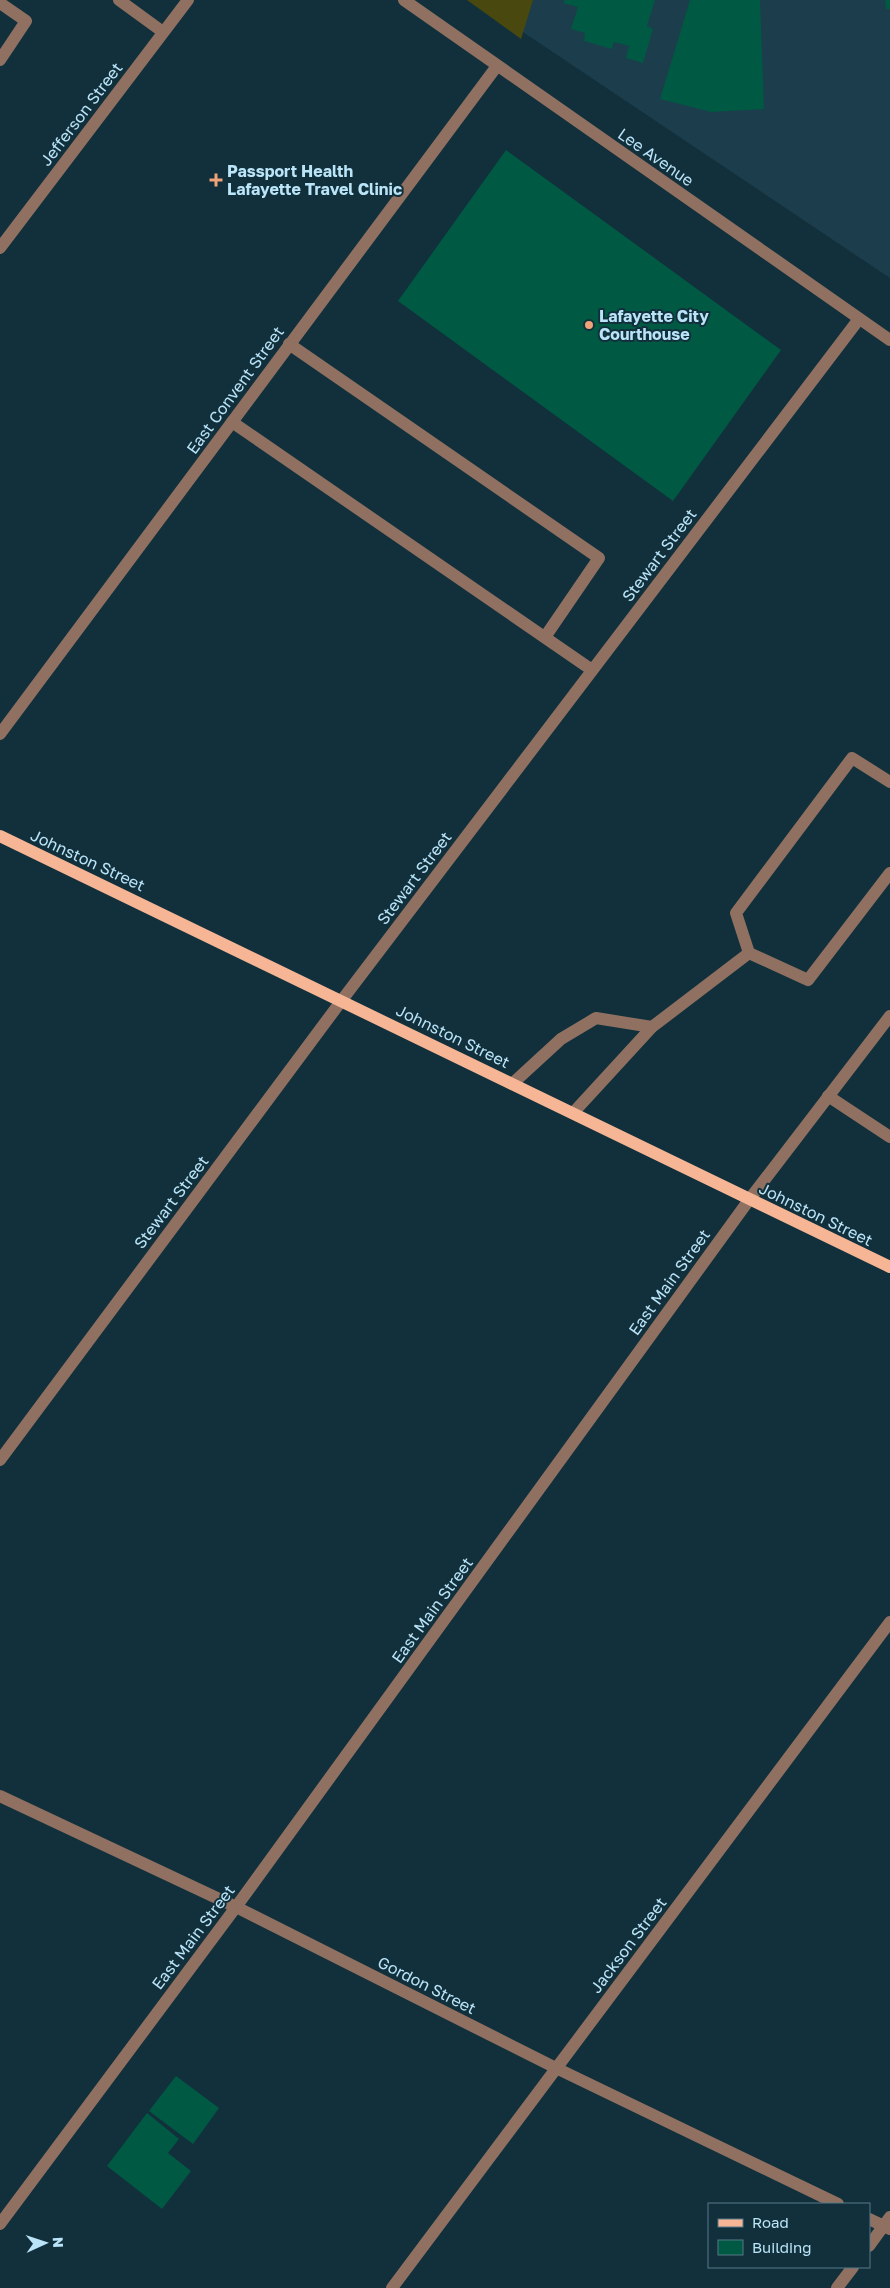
<svg xmlns="http://www.w3.org/2000/svg" width="890" height="2288" font-family="'Golos Text',sans-serif">
<rect width="100%" height="100%" fill="#12303c"/>
<polygon fill="#1c3d4c" points="475,0 890,0 890,278"/>
<polygon fill="#49480f" points="467,0 533,0 521,39"/>
<g fill="#005942">
<polygon points="564,0 655,0 647,26 653,29 643,63 626,58 629,46 614,42 612,49 584,41 585,33 571,29 578,7 563,3"/>
<polygon points="690,0 760,0 764,109 711,112 660,99"/>
<polygon points="885,0 890,0 890,9 886,9"/>
<polygon points="506,150 781,350 673,501 398,301"/>
<polygon points="176,2076 219,2108 193,2144 149,2111"/>
<polygon points="147,2113 179,2139 168,2153 191,2171 162,2209 107,2166"/>
</g>
<g fill="none" stroke-linecap="round" stroke-linejoin="round">
<g stroke="#907161" stroke-width="12">
<polyline points="119,0 163,32"/>
<polyline points="404,0 890,340"/>
<polyline points="0,3 26,21 0,60"/>
<polyline points="0,248 188,0"/>
<polyline points="289,344 599,558 545,637"/>
<polyline points="232,422 592,670"/>
<polyline points="0,734 497,66"/>
<polyline points="890,782 852,758 736,913 749,953 808,980 890,873"/>
<polyline points="512,1084 561,1039 596,1018 652,1027"/>
<polyline points="828,1096 890,1137"/>
<polyline points="573,1113 652,1027 749,953"/>
<polyline points="0,1460 342,1000 859,319"/>
<polyline points="0,1796 236,1907 556,2068 838,2204"/>
<polyline points="869,2219 890,2229"/>
<polyline points="0,2224 236,1907 749,1200 890,1016"/>
<polyline points="869,2246 890,2217"/>
<polyline points="392,2288 890,1622"/>
<polyline points="837,2288 853,2267"/>
</g>
<polyline stroke="#f6b594" stroke-width="12" points="0,836 890,1267"/>
</g>
<g fill="#f0a279" stroke="#12303c" stroke-width="2">
<path d="M213.5 172.5h5v5h5v5h-5v5h-5v-5h-5v-5h5z"/>
<circle cx="589" cy="325" r="5"/>
</g>
<g text-anchor="middle" dominant-baseline="central" stroke-width="4" stroke-linejoin="round" paint-order="stroke">
<g font-size="16" fill="#bae4f8" stroke="#12303c">
<text transform="translate(81 114) rotate(-53)">Jefferson Street</text>
<text transform="translate(656 157) rotate(35)">Lee Avenue</text>
<text transform="translate(235 390) rotate(-54)">East Convent Street</text>
<text transform="translate(659 555) rotate(-53)">Stewart Street</text>
<text transform="translate(88 860) rotate(25)">Johnston Street</text>
<text transform="translate(414 878) rotate(-53)">Stewart Street</text>
<text transform="translate(453 1036) rotate(26)">Johnston Street</text>
<text transform="translate(171 1202) rotate(-53)">Stewart Street</text>
<text transform="translate(816 1214) rotate(26)">Johnston Street</text>
<text transform="translate(669 1282) rotate(-54)">East Main Street</text>
<text transform="translate(432 1610) rotate(-54)">East Main Street</text>
<text transform="translate(193 1937) rotate(-53)">East Main Street</text>
<text transform="translate(628 1945) rotate(-53)">Jackson Street</text>
<text transform="translate(427 1985) rotate(27)">Gordon Street</text>
</g>
<g font-size="16" font-weight="bold" fill="#bae4f8" stroke="#12303c" text-anchor="start">
<text x="227" y="171">Passport Health<tspan x="227" dy="18">Lafayette Travel Clinic</tspan></text>
<text x="599" y="316">Lafayette City<tspan x="599" dy="18">Courthouse</tspan></text>
</g>
</g>
<rect x="708" y="2203" width="162" height="65" fill="#12303c" stroke="#557887"/>
<rect x="718" y="2219" width="25" height="8" fill="#f6b594" stroke="#557887"/>
<text x="752" y="2228" font-size="15" fill="#bae4f8">Road</text>
<rect x="718" y="2240" width="25" height="15" fill="#005942" stroke="#557887"/>
<text x="752" y="2253" font-size="15" fill="#bae4f8">Building</text>
<g transform="translate(45 2243) rotate(87)" stroke="#12303c" stroke-width="4" paint-order="stroke">
<path d="M0-4L9 19L0 12L-9 19Z" fill="#bae4f8"/>
<text y="-8" font-size="14" font-weight="bold" text-anchor="middle" fill="#bae4f8">N</text>
</g>
</svg>
